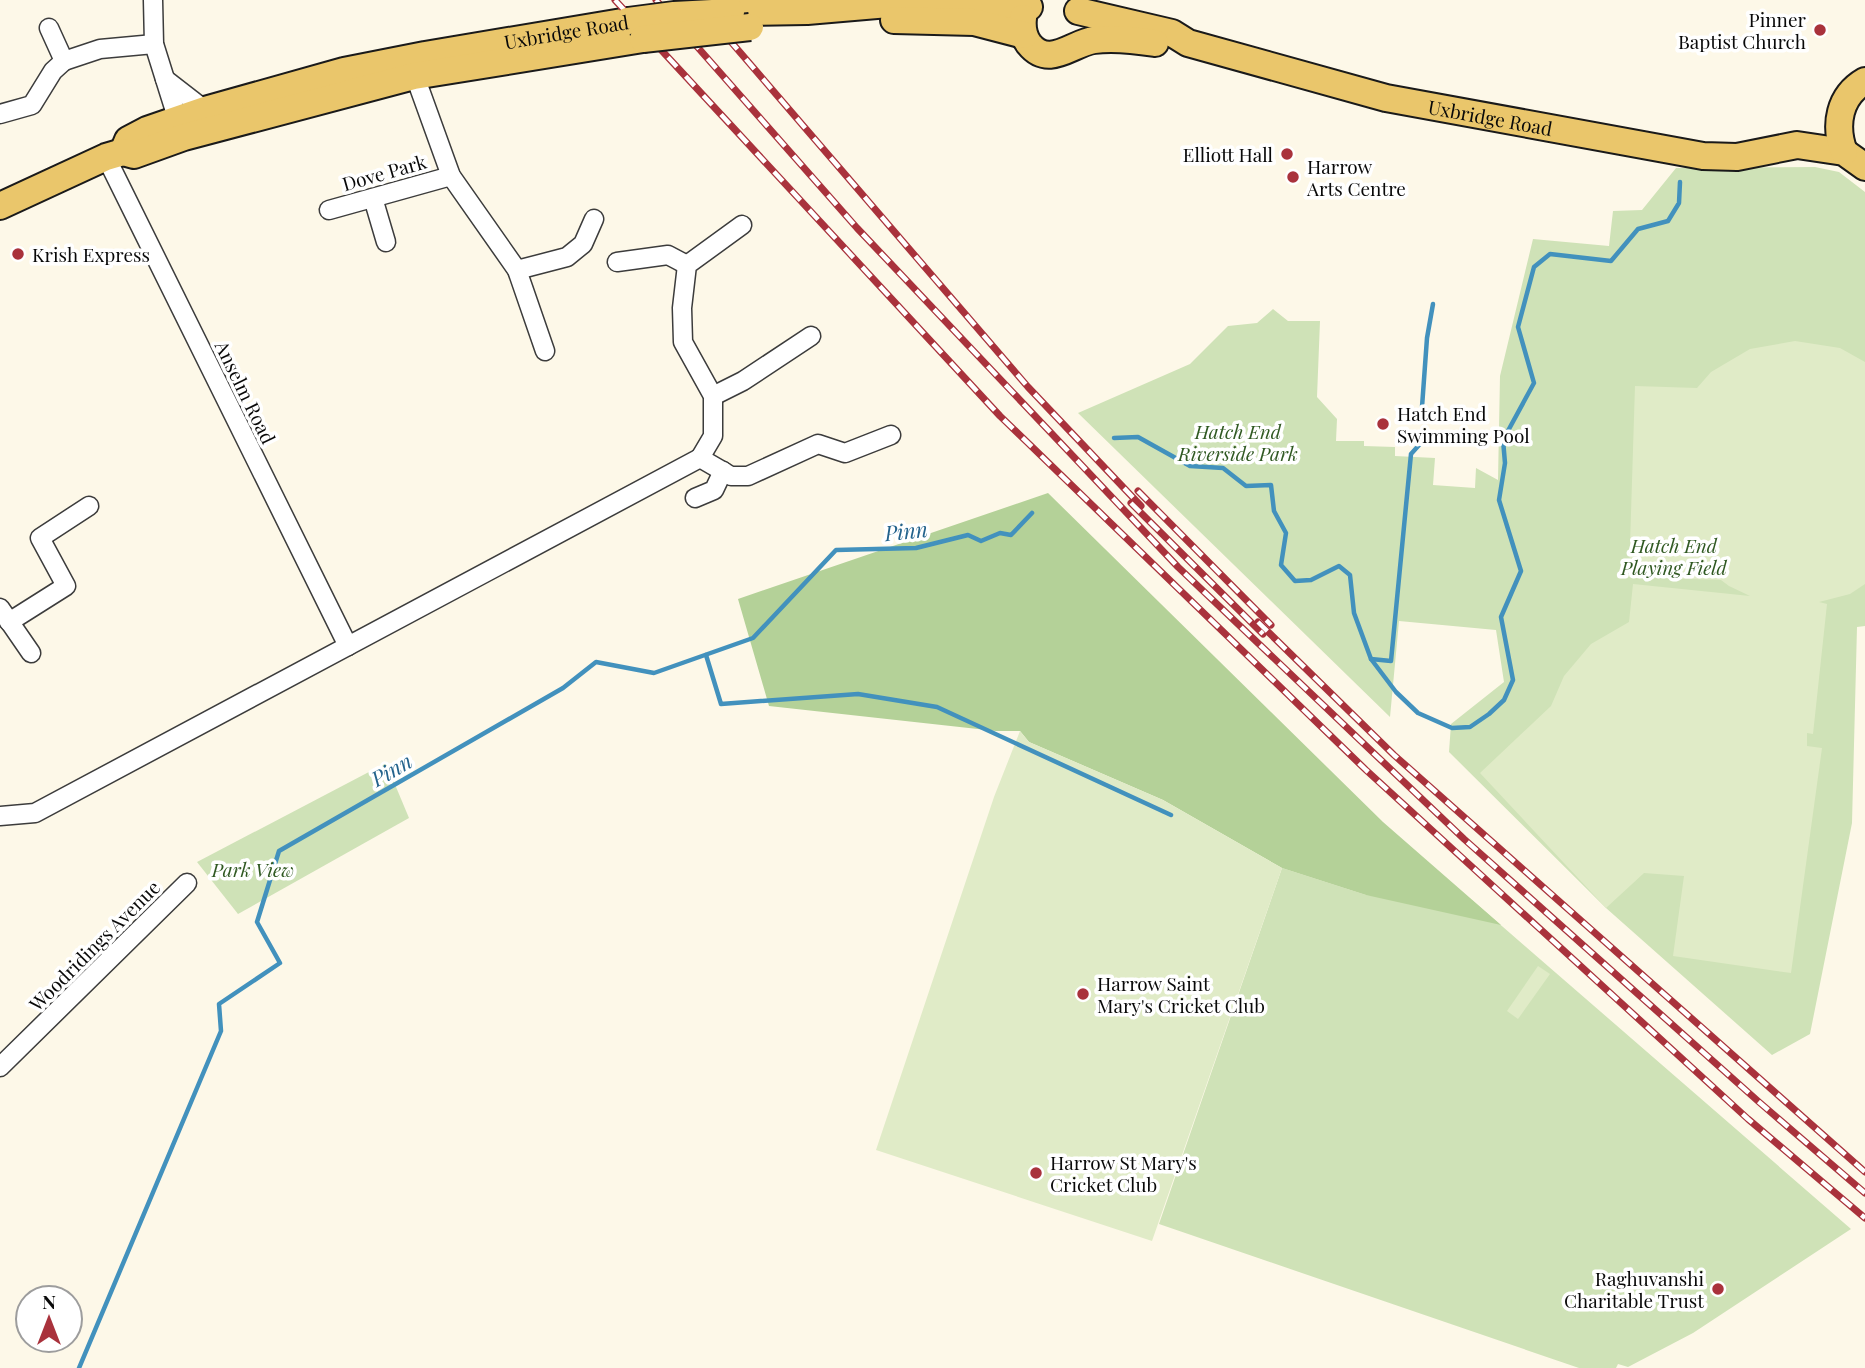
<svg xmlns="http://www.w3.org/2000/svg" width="1865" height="1368" font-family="'Playfair Display',serif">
<rect width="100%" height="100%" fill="#fdf8e8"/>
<g fill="#cfe2b7">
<polygon points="1815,167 1839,172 1865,192 1865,626 1857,627 1852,823 1810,1034 1772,1055 1606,908 1449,752 1451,724 1504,682 1496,630 1399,621 1390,717 1078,413 1190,364 1228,326 1257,323 1273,309 1288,321 1320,321 1317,397 1337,419 1336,441 1364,441 1364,446 1395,447 1395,456 1435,458 1433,485 1475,488 1476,468 1498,480 1500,376 1533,239 1609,246 1613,211 1642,210 1676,168"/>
<polygon points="386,763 409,818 238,914 197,862"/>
<polygon points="1282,868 1366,895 1472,900 1851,1229 1693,1333 1628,1367 1618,1364 1616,1368 1579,1368 1159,1224"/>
</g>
<polygon fill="#b4d198" points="1048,493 1383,822 1501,925 1366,895 1282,868 1163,800 1029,742 1020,731 996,731 769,706 738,599"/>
<g fill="#e0ebc7">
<polygon points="1795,341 1840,348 1865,362 1865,584 1850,594 1819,602 1827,604 1813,734 1807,733 1807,746 1822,748 1791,973 1673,956 1684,876 1644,873 1606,908 1480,773 1551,706 1564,676 1591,644 1629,622 1633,584 1750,596 1729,586 1721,580 1629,577 1635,386 1697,388 1711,372 1750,349"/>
<polygon points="1020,731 1029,742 1163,800 1282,868 1152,1241 876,1150 994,797"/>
<polygon points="1538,966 1550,974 1518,1019 1507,1011"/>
</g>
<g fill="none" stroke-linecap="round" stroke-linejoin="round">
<g stroke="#4291bd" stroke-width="4.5">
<polyline points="1422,407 1427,338 1433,304"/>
<polyline points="1114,438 1138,437 1190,466 1223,468 1246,486 1271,485 1274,511 1286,533 1281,565 1295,581 1311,580 1339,566 1350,575 1354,613 1371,659 1396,692 1418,713 1452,728 1470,727 1489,714 1504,700 1513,680 1501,617 1521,571 1499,500 1505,463 1503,440 1534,383 1518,327 1534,267 1550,254 1611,261 1638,229 1668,221 1679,203 1680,182"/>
<polyline points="706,655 721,704 858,694 937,707 1171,815"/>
<polyline points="1371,659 1391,661 1411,454 1420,444 1420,439"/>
<polyline points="79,1368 221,1031 219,1004 280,963 257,922 279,851 563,688 596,662 654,673 753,638 836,550 916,548 968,535 981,541 1000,533 1011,535 1032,513"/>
</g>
<g stroke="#3c3c3c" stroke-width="21">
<g id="street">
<polyline points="153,0 154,44 180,127"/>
<polyline points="64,61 100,49 154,44"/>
<polyline points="412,68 451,176 517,270 545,351"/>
<polyline points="165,79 205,110"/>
<polyline points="0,114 32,105 53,71 64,61 49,28"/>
<polyline points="106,157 348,646"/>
<polyline points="373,198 386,242"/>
<polyline points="329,210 451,176"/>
<polyline points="617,262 668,255 687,265"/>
<polyline points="517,270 567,257 583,244 594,219"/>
<polyline points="713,396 743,381 811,336"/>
<polyline points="700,458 713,436 713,396 683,342 682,308 687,265 742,225"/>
<polyline points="700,458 731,476 748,476 818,444 845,453 891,435"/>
<polyline points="695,498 714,490 723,471"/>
<polyline points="0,608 31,653"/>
<polyline points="9,622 66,586 40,538 89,506"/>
<polyline points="0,816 35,813 700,458"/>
<polyline points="0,1067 187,883"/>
</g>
</g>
<g stroke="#1a1a1a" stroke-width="30">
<g id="primary">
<path id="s1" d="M1078,11L1172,33L1188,43L1386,98L1703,156L1737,157L1797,145L1844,152L1865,167"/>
<polyline points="735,12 807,11 935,0 995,11 1011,11 1029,7"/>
<path d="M1023,18C1022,27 1023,36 1029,44C1049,69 1072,43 1094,40C1114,37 1136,40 1155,43"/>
<polyline points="894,20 974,22 1024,35"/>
<path id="s2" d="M123,152L128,140L147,130L205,110L344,71L425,55L628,21"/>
<path d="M1844,152C1834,125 1839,96 1865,81"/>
<polyline points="0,206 106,157 123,152 134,155 184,137 414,76 643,39"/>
</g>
</g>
<use href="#street" stroke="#fff" stroke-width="18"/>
<use href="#primary" stroke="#eac66b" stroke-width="26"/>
<g stroke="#a9323c" stroke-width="7">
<g id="rail">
<polyline points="615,0 1000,416 1366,770 1748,1119 1865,1218"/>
<polyline points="656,0 857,228 1178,567 1464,839 1759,1102 1865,1193"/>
<polyline points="695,0 1028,387 1141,506"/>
<polyline points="1138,491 1271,625"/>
<polyline points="1131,503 1263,634"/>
<polyline points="1258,622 1394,755 1865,1172"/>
</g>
</g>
<use href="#rail" stroke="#fff" stroke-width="4.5" stroke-dasharray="13" stroke-linecap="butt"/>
<g stroke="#1a1a1a" stroke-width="30" stroke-linecap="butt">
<g id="primary-bridge">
<polyline points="628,21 674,15 731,12"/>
<polyline points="643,39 750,27"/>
</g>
</g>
<use href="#primary-bridge" stroke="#eac66b" stroke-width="26"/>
</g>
<g fill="#a9323c" stroke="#fff" stroke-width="2.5">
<circle cx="1820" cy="30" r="7"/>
<circle cx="1287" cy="154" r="7"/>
<circle cx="1293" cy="177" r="7"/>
<circle cx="18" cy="254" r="7"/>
<circle cx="1383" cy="424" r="7"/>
<circle cx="1083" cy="994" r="7"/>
<circle cx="1036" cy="1173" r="7"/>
<circle cx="1718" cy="1289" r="7"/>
</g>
<g text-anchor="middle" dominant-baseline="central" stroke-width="7" stroke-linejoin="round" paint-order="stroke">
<g font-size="19" fill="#090909" stroke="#fff" text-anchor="start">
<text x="1806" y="19" text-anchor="end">Pinner<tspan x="1806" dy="22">Baptist Church</tspan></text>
<text x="1273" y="154" text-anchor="end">Elliott Hall</text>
<text x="1307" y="166">Harrow<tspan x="1307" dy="22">Arts Centre</tspan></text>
<text x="32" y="254">Krish Express</text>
<text x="1397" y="413">Hatch End<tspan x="1397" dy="22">Swimming Pool</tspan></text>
<text x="1097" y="983">Harrow Saint<tspan x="1097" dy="22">Mary's Cricket Club</tspan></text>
<text x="1050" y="1162">Harrow St Mary's<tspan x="1050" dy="22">Cricket Club</tspan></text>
<text x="1704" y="1278" text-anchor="end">Raghuvanshi<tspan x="1704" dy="22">Charitable Trust</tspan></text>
</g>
<g font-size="19" fill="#090909" stroke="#fff">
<text stroke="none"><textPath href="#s2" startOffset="466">Uxbridge Road</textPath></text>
<text stroke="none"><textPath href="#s1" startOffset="427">Uxbridge Road</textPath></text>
<text transform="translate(384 172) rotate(-16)">Dove Park</text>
<text transform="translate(246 392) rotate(64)">Anselm Road</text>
<text transform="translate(94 945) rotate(-45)">Woodridings Avenue</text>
</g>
<g font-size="19" font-style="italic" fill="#305922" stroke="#fff">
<text x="1238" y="431">Hatch End<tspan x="1238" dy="22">Riverside Park</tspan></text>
<text x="1674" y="545">Hatch End<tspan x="1674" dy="22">Playing Field</tspan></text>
<text x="253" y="869">Park View</text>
</g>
<g font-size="21" font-style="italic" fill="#22628c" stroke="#fff">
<text transform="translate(906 530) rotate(-6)">Pinn</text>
<text transform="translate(391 769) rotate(-30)">Pinn</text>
</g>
</g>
<g transform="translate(49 1319)"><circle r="33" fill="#ffffff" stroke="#9d9d9d" stroke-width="2"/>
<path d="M0-5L12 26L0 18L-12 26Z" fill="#a9323c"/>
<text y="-10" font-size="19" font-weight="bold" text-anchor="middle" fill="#090909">N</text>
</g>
</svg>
